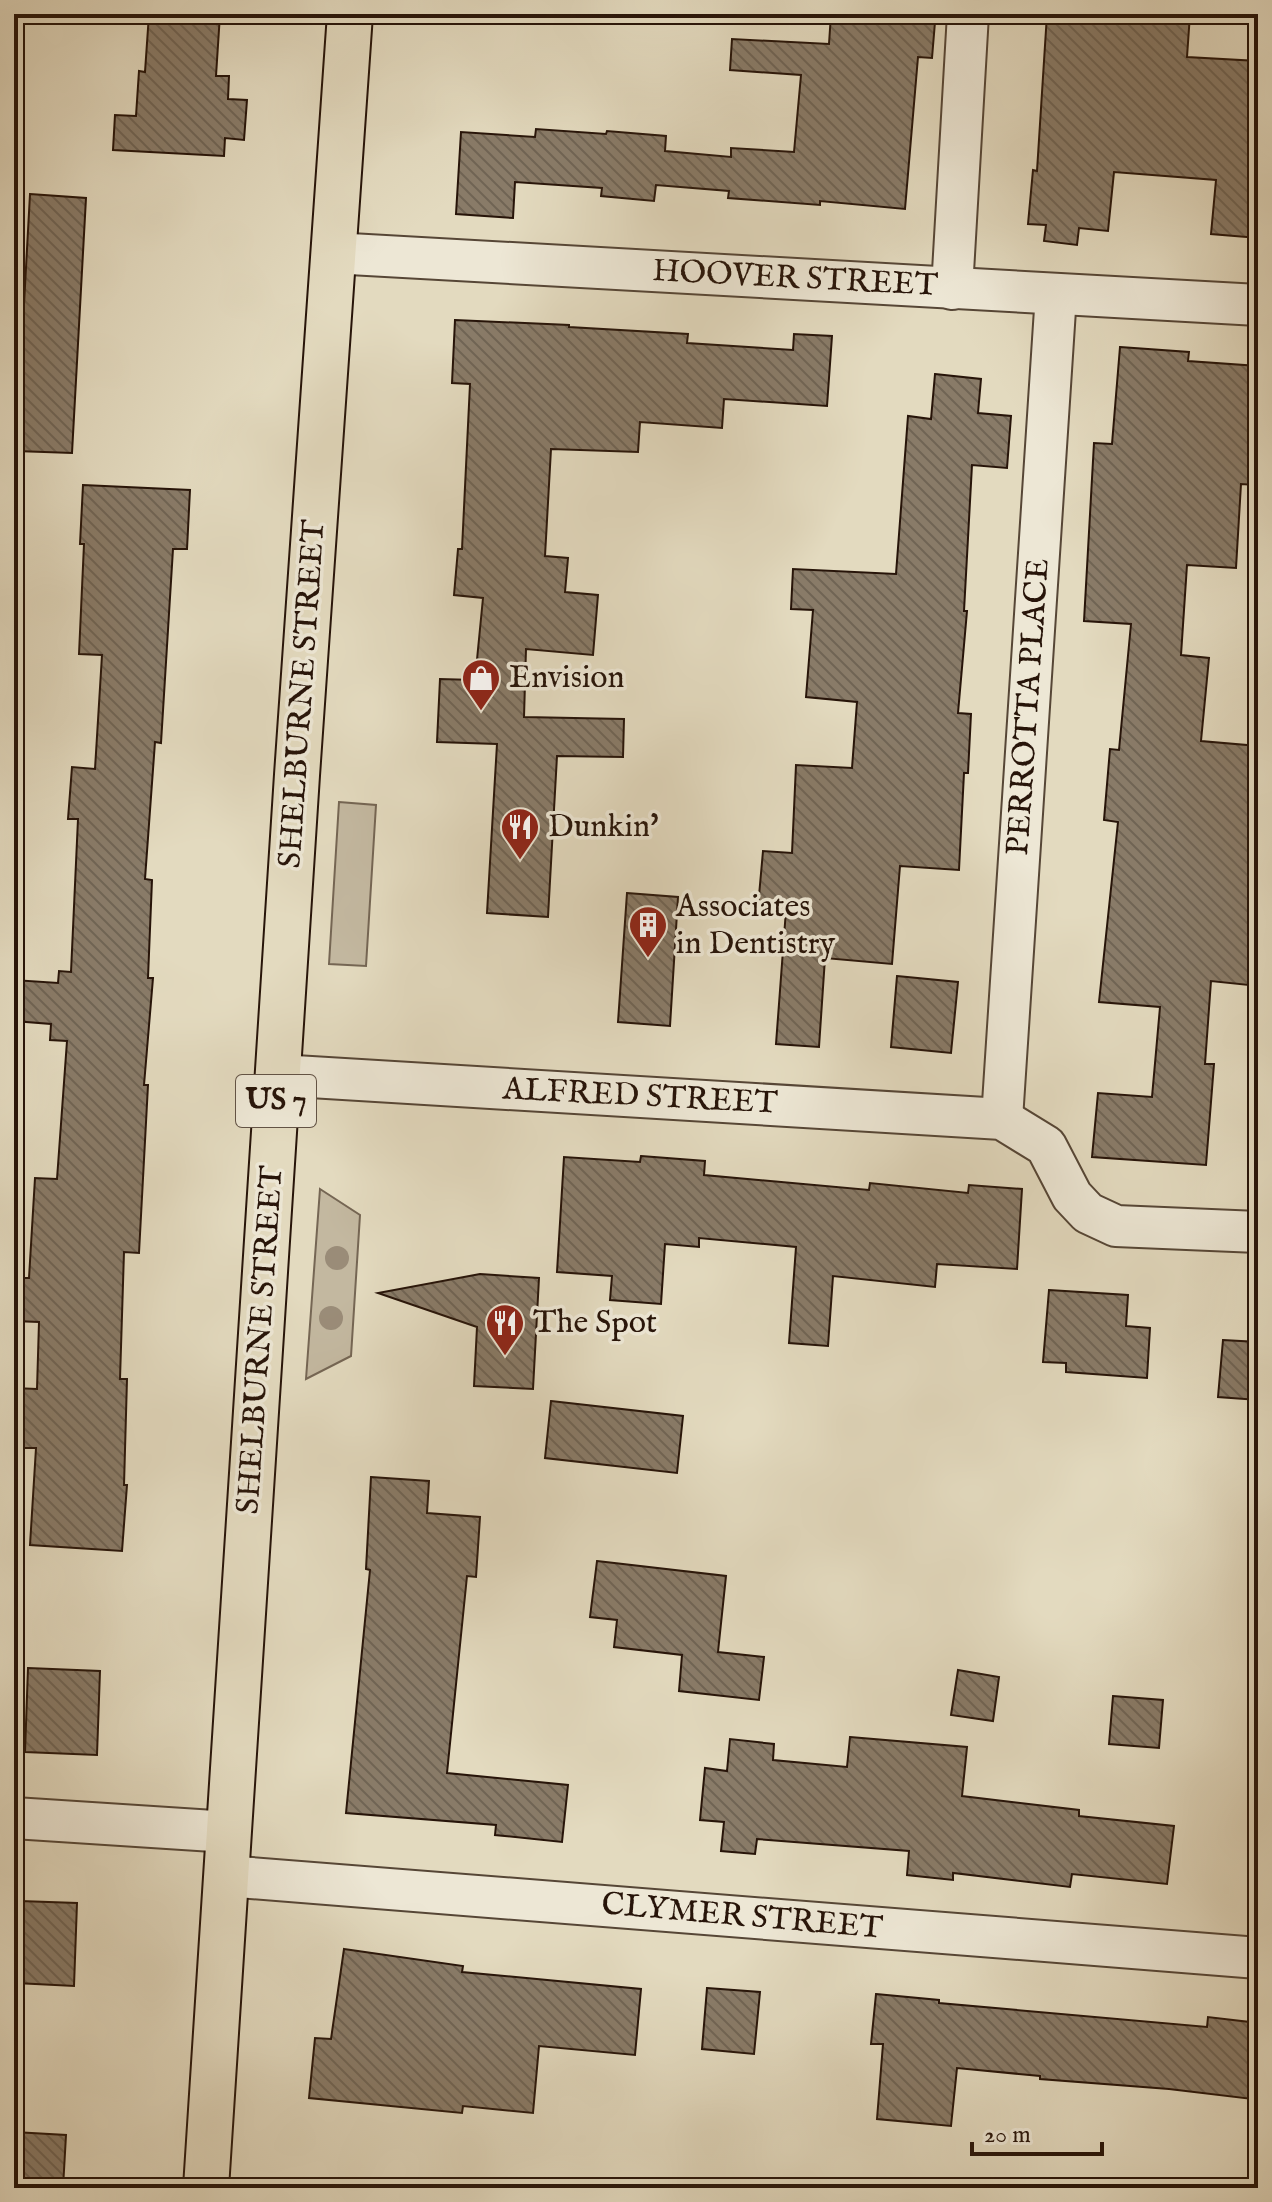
<svg xmlns="http://www.w3.org/2000/svg" width="1272" height="2202" font-family="'IM FELL English',serif">
<defs>
<pattern id="forest-firs" width="22" height="20" patternUnits="userSpaceOnUse" patternTransform="scale(2)"><rect width="22" height="20" fill="#c3b8a0"/><path d="M5 1l3.5 6h-7zM16 11l3.5 6h-7z" fill="#a89d88"/></pattern>
<pattern id="building-back-hatch" width="6" height="6" patternUnits="userSpaceOnUse" patternTransform="scale(2)"><rect width="6" height="6" fill="#897b68"/><path d="M-1 5l2 2M0 0l6 6M5-1l2 2" fill="none" stroke="#706454"/></pattern>
</defs>
<rect width="100%" height="100%" fill="#e3dabf"/>
<filter id="stains"><feTurbulence type="fractalNoise" baseFrequency=".0025" numOctaves="4"/><feColorMatrix values="0 0 0 0 .2 0 0 0 0 .09 0 0 0 0 .02 0 0 0 .5 -.17"/></filter>
<radialGradient id="worn" r=".72"><stop offset=".6" stop-color="#630" stop-opacity="0"/><stop offset="1" stop-color="#630" stop-opacity=".3"/></radialGradient>
<g fill="#c3b8a0" stroke="#756654" stroke-width="2">
<polygon points="339,802 376,805 366,966 329,964"/>
<polygon points="320,1189 360,1215 351,1356 306,1379"/>
</g>
<polygon fill="url(#forest-firs)" stroke="#756654" stroke-width="2" points="705,2178 797,2188 617,2188 624,2182"/>
<g fill="url(#building-back-hatch)" stroke="#271409" stroke-width="2">
<polygon points="149,14 220,14 216,76 229,76 228,99 247,100 244,140 225,138 224,156 113,150 115,115 136,116 139,71 145,72"/>
<polygon points="831,14 910,14 909,20 935,22 932,58 918,57 905,209 820,201 820,205 728,198 729,191 656,185 654,201 601,196 602,188 515,182 513,218 456,214 461,132 535,137 536,129 606,134 607,131 666,136 665,151 731,157 731,148 794,152 801,75 730,70 732,39 829,44"/>
<polygon points="1047,14 1150,22 1151,14 1190,14 1187,57 1258,61 1258,238 1211,234 1216,180 1114,172 1108,231 1079,228 1077,245 1044,241 1046,225 1028,224 1033,170 1037,171"/>
<polygon points="30,194 86,198 72,453 16,451"/>
<polygon points="455,320 569,325 569,327 688,334 687,343 793,350 794,334 832,336 827,406 724,399 722,428 640,422 638,452 551,449 545,556 568,558 565,592 598,595 593,655 526,649 524,717 624,719 623,757 557,756 548,917 487,913 497,744 437,742 440,679 475,680 483,598 454,595 458,549 462,549 470,384 452,383"/>
<polygon points="1120,347 1189,352 1188,361 1258,366 1252,446 1258,447 1255,485 1241,484 1236,568 1187,565 1181,655 1209,658 1201,741 1258,746 1258,986 1211,981 1205,1064 1214,1064 1206,1165 1092,1157 1098,1093 1152,1097 1160,1007 1099,1002 1118,822 1104,820 1110,749 1119,750 1131,624 1084,621 1094,443 1112,444"/>
<polygon points="935,374 981,379 978,413 1011,416 1007,468 972,465 964,611 967,611 958,713 971,714 968,773 964,773 959,870 900,866 892,964 825,958 819,1047 776,1044 786,910 758,907 763,851 792,853 796,765 852,768 857,702 806,697 813,610 791,609 793,569 896,574 908,416 931,419"/>
<polygon points="83,485 190,490 187,549 173,549 161,743 155,742 145,879 152,880 148,978 153,978 144,1085 148,1085 139,1253 124,1252 120,1379 127,1379 124,1485 127,1485 122,1551 30,1545 36,1448 14,1448 14,1388 37,1389 39,1322 14,1321 14,1278 29,1278 35,1178 57,1179 67,1041 50,1040 51,1024 14,1021 14,980 58,983 59,971 71,972 78,819 68,819 72,767 95,769 102,655 79,654 84,544 80,544"/>
<polygon points="627,893 678,897 670,1026 618,1022"/>
<polygon points="897,976 958,982 951,1053 891,1047"/>
<polygon points="641,1156 705,1161 704,1175 869,1190 870,1183 968,1193 969,1185 1022,1189 1017,1269 937,1264 935,1287 833,1276 828,1346 789,1343 796,1247 699,1238 699,1247 665,1244 661,1304 610,1300 612,1276 557,1272 564,1157 640,1162"/>
<polygon points="480,1274 539,1278 533,1389 474,1386 477,1327 378,1293"/>
<polygon points="1049,1290 1128,1295 1126,1326 1150,1328 1147,1378 1066,1372 1066,1363 1043,1362"/>
<polygon points="1223,1340 1258,1342 1258,1400 1218,1397"/>
<polygon points="551,1401 683,1416 677,1473 545,1458"/>
<polygon points="371,1477 429,1481 427,1513 480,1517 476,1577 467,1576 447,1773 568,1785 562,1842 495,1835 496,1825 346,1813 370,1570 366,1569"/>
<polygon points="597,1561 726,1576 718,1652 764,1657 759,1700 679,1691 682,1655 614,1647 617,1620 590,1617"/>
<polygon points="28,1668 100,1671 97,1755 25,1752"/>
<polygon points="958,1670 999,1677 993,1721 951,1715"/>
<polygon points="1113,1696 1163,1700 1159,1748 1109,1744"/>
<polygon points="850,1737 967,1747 962,1796 1079,1810 1079,1816 1174,1826 1167,1884 1072,1874 1070,1887 953,1873 953,1880 907,1875 909,1851 757,1839 755,1854 721,1851 724,1822 700,1820 705,1768 727,1771 730,1739 774,1744 773,1760 847,1767"/>
<polygon points="20,1901 77,1903 74,1986 16,1983"/>
<polygon points="344,1949 463,1966 462,1972 641,1989 635,2055 539,2046 533,2113 463,2106 462,2113 309,2098 315,2038 331,2039"/>
<polygon points="707,1988 760,1992 754,2054 702,2049"/>
<polygon points="876,1994 939,2000 939,2003 1207,2027 1208,2017 1258,2023 1252,2099 1169,2089 1040,2079 1040,2076 957,2068 951,2126 877,2119 883,2044 871,2044"/>
<polygon points="14,2132 66,2135 63,2188 14,2188"/>
</g>
<g fill="none" stroke-linecap="round" stroke-linejoin="round">
<g stroke="#564636" stroke-width="44">
<g id="minor">
<polyline points="332,253 1258,305"/>
<polyline points="952,289 968,14"/>
<polyline points="278,1075 1002,1119 1046,1146 1072,1196 1088,1213 1116,1226 1258,1232"/>
<polyline points="1002,1119 1056,294"/>
<polyline points="14,1818 229,1832"/>
<polyline points="226,1876 1258,1958"/>
</g>
</g>
<g stroke="#271409" stroke-width="48">
<polyline id="primary" points="206,2188 297,775 350,14"/>
</g>
<use href="#minor" stroke="#ede7d5" stroke-width="40"/>
<use href="#primary" stroke="#e3dabf" stroke-width="44"/>
</g>
<g fill="#9a8c78">
<circle cx="337" cy="1258" r="12"/>
<circle cx="331" cy="1318" r="12"/>
</g>
<defs>
<g id="shop-pin" transform="scale(2)"><path d="M0 17L-7.5 6A9.5 9.5 0 1 1 7.5 6Z" fill="#8f2418" stroke="#ede7d5"/><path d="M-5-2.5h2.3a2.7 3.5 0 0 1 5.4 0H5L5.5 6h-11ZM-1.5-2.5h3a1.5 2.3 0 0 0-3 0Z" fill="#fff"/></g>
<g id="restaurant-pin" transform="scale(2)"><path d="M0 17L-7.5 6A9.5 9.5 0 1 1 7.5 6Z" fill="#8f2418" stroke="#ede7d5"/><path d="M-5-6h1v4h1v-4h1v4h1v-4h1v5L-1.5 .5V6h-2V.5L-5-1ZM5-6V6H3V1.5H1.5Q1.5-4 5-6Z" fill="#fff"/></g>
<g id="building-pin" transform="scale(2)"><path d="M0 17L-7.5 6A9.5 9.5 0 1 1 7.5 6Z" fill="#8f2418" stroke="#ede7d5"/><path d="M-4-6H4V6H1V3H-1V6H-4ZM-2.5-4.3h1.7v1.8h-1.7ZM.8-4.3h1.7v1.8H.8ZM-2.5-1h1.7V.8h-1.7ZM.8-1h1.7V.8H.8Z" fill="#fff"/></g>
</defs>
<g fill-rule="evenodd">
<use href="#shop-pin" x="481" y="678"/>
<use href="#restaurant-pin" x="520" y="827"/>
<use href="#building-pin" x="648" y="925"/>
<use href="#restaurant-pin" x="505" y="1323"/>
</g>
<g text-anchor="middle" dominant-baseline="central" stroke-width="7" stroke-linejoin="round" paint-order="stroke">
<rect fill="#ede7d5" stroke="#625346" stroke-width="2" x="236" y="1075" width="80" height="52" rx="6"/>
<g font-size="30" font-weight="bold" fill="#271409">
<text x="276" y="1101">US 7</text>
</g>
<g font-size="32" fill="#271409" stroke="#ede7d5">
<text transform="translate(795 279) rotate(3)">HOOVER STREET</text>
<text transform="translate(303 694) rotate(-86)">SHELBURNE STREET</text>
<text transform="translate(1029 707) rotate(-86)">PERROTTA PLACE</text>
<text transform="translate(640 1097) rotate(3)">ALFRED STREET</text>
<text transform="translate(261 1340) rotate(-86)">SHELBURNE STREET</text>
<text transform="translate(742 1917) rotate(5)">CLYMER STREET</text>
</g>
<g font-size="32" fill="#271409" stroke="#ede7d5" text-anchor="start">
<text x="509" y="678">Envision</text>
<text x="548" y="827">Dunkin'</text>
<text x="676" y="907">Associates<tspan x="676" dy="37">in Dentistry</tspan></text>
<text x="533" y="1323">The Spot</text>
</g>
</g>
<rect width="1272" height="2202" fill="none" stroke="#e3dabf" stroke-width="48"/>
<rect x="16" y="16" width="1240" height="2170" fill="none" stroke="#271409" stroke-width="4"/>
<rect x="24" y="24" width="1224" height="2154" fill="none" stroke="#271409" stroke-width="2"/>
<path d="M972 2142v12h130v-12" fill="none" stroke="#271409" stroke-width="4"/>
<text x="984" y="2142" font-size="24" fill="#271409" stroke="#ede7d5" stroke-width="6" paint-order="stroke">20 m</text>
<rect width="100%" height="100%" filter="url(#stains)"/>
<rect width="100%" height="100%" fill="url(#worn)"/>
</svg>
